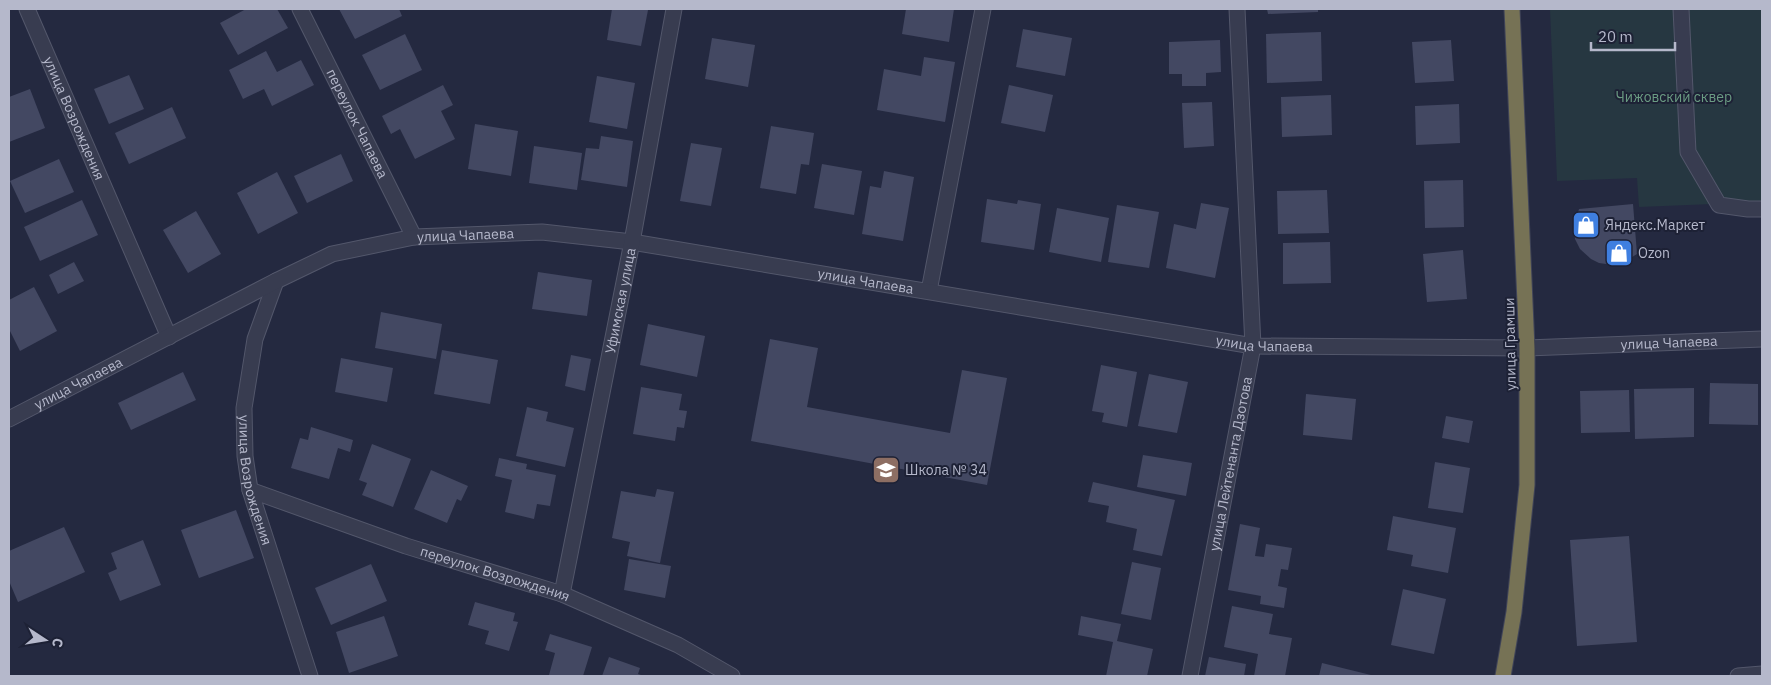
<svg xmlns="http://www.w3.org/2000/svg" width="1771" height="685" font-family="'IBM Plex Sans',sans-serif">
<rect width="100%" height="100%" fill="#242940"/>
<polygon fill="#263741" points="1550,9 1762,9 1762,202 1639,207 1637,178 1557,181"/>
<g fill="#434862">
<polygon points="246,9 277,9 288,28 238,55 220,23"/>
<polygon points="339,9 399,9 402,16 355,39"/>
<polygon points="612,9 648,10 641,46 607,40"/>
<polygon points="906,9 954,9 949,42 902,34"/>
<polygon points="1267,9 1318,9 1318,12 1268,14"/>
<polygon points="1023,29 1072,38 1065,76 1016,67"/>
<polygon points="1321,32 1322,81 1267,83 1266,34"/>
<polygon points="405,34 422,70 380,90 362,55"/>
<polygon points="712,38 755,45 748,87 705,79"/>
<polygon points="1220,40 1221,72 1206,73 1206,86 1182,86 1182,74 1169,74 1169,42"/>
<polygon points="1451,40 1454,81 1415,83 1412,42"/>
<polygon points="266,51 277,72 301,60 314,85 272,106 264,89 243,99 229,70"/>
<polygon points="924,57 955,62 945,122 877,110 884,69 921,76"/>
<polygon points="129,75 144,109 109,124 94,89"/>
<polygon points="597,76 635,83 627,129 589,122"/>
<polygon points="443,85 453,105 441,111 455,139 415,159 400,129 391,134 382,116"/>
<polygon points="1009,85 1053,95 1045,132 1001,123"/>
<polygon points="30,89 45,128 9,142 9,97"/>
<polygon points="1331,95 1332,135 1282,137 1281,97"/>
<polygon points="1212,102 1214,146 1184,148 1182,103"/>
<polygon points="1459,104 1460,143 1416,145 1415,106"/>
<polygon points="172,107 186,138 129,164 115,133"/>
<polygon points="475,124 518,131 511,176 468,169"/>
<polygon points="771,126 814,133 809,165 801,164 796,194 760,188"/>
<polygon points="601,136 633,141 627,187 581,180 586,148 599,149"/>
<polygon points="691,143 722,148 711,206 680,201"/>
<polygon points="534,146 582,153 577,190 529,183"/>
<polygon points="341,154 353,181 307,203 294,176"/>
<polygon points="59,159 74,192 25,213 10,181"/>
<polygon points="822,164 862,171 854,215 814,208"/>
<polygon points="884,171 914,177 903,241 862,234 870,186 881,188"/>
<polygon points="277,172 298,213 258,234 237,193"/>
<polygon points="1463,180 1464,227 1425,228 1424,181"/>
<polygon points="1327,190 1329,233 1278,234 1277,191"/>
<polygon points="987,199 1017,204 1018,200 1041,204 1034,250 981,242"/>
<polygon points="82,200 98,235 40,261 24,227"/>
<polygon points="1201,203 1229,208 1215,278 1166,268 1174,224 1196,229"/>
<polygon points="1633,204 1637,254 1624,262 1613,265 1599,263 1591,259 1580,249 1575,239 1574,227 1579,209"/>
<polygon points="1117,205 1159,212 1149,268 1108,262"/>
<polygon points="1057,208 1109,218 1101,262 1049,252"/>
<polygon points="196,211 221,254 188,273 163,230"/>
<polygon points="1330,242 1331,283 1283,284 1283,243"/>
<polygon points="1463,250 1467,299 1427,302 1423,254"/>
<polygon points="74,262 84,281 58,294 49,275"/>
<polygon points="538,272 592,280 587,316 532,309"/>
<polygon points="34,287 57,331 20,351 9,329 9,300"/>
<polygon points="381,312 442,324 436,359 375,348"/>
<polygon points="648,324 705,336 697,377 640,365"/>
<polygon points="770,339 818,348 807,407 950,433 962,370 1007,378 987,485 751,441"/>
<polygon points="442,350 498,360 490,404 434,394"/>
<polygon points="571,355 591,359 585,391 565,386"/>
<polygon points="341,358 393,368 387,402 335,392"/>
<polygon points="1101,365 1137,372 1127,427 1102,422 1104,413 1092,411"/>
<polygon points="183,372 196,400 131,430 118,403"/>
<polygon points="1149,374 1188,382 1177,433 1138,426"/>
<polygon points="1710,383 1758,384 1758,425 1709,424"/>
<polygon points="641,387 682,394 679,410 687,411 684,428 677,427 675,441 633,434"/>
<polygon points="1694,388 1694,437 1635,439 1634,389"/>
<polygon points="1629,390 1630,432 1581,433 1580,391"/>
<polygon points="1306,394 1356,399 1352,440 1303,435"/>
<polygon points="527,407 548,412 546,421 574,428 565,467 516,456"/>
<polygon points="1446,416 1473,421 1469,443 1442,438"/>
<polygon points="311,427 353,440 350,452 338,448 329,479 291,468 300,438 308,440"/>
<polygon points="372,444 411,459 393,507 362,495 367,483 359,480"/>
<polygon points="1143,455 1192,463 1186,496 1137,487"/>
<polygon points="499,458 527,464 526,469 556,475 550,506 537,504 534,519 505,512 512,480 495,476"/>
<polygon points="1435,462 1470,468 1463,513 1428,508"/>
<polygon points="431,470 468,486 461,501 457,499 447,523 414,509"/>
<polygon points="1093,482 1175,500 1162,556 1133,550 1137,529 1106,522 1109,506 1088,502"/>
<polygon points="657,489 674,492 660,563 627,556 630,542 612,538 621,491 655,497"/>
<polygon points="236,510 254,558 199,578 181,530"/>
<polygon points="1393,516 1456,528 1448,573 1411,566 1413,555 1387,550"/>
<polygon points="1240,524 1260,528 1255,556 1264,557 1266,544 1292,548 1288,570 1281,569 1278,586 1287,588 1284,608 1260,604 1261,596 1228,590"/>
<polygon points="64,527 85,572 18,602 9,581 9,551"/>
<polygon points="1629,536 1637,642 1577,646 1570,540"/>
<polygon points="143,540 161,585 120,601 108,573 117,569 111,553"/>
<polygon points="629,559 671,566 665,598 624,590"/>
<polygon points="1132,562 1161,568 1151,620 1121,614"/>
<polygon points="371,564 387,601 331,625 315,588"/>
<polygon points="1403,589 1446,599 1434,654 1391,645"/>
<polygon points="475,602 515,613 513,621 518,622 509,651 485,644 489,631 468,625"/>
<polygon points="1232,606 1273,614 1269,634 1292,638 1285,676 1254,676 1258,654 1224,647"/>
<polygon points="384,616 398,656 349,673 336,632"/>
<polygon points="1081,616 1121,624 1117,641 1153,649 1147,676 1106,676 1113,642 1078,635"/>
<polygon points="550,634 592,647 583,676 555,676 549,675 555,653 545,650"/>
<polygon points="609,657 640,668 638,674 644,676 602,676"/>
<polygon points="1209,657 1246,664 1244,676 1205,676"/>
<polygon points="1322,663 1375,676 1319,676"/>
</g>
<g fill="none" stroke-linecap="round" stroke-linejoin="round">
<g stroke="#53576b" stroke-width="17">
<g id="minor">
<path id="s1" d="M27,9L169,337"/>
<path id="s2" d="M300,9L414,237"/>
<polyline points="1681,9 1688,152 1719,205 1748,209 1762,209"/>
<path id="s3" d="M276,281L255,339L244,408L245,456L250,490L310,676"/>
<polyline points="929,291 983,9"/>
<path id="s4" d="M9,419L276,281L332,254L414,237L542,232L632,242L1253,346L1527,348L1762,339"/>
<path id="s5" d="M250,490L406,546L562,594L678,645L732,676"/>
<path id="s6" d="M562,594L632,242L674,9"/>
<path id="s7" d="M1190,676L1253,346L1237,9"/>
<polyline points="1738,676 1762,674"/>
</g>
</g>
<g stroke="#404458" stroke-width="17">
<polyline id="highway" points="1503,676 1514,612 1527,485 1527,348 1512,9"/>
</g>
<use href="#minor" stroke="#383c50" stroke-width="15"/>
<use href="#highway" stroke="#767255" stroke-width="15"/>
</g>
<defs>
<g id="shop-square" transform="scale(1.4375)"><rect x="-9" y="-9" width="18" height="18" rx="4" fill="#3f7fe0" stroke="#1d2135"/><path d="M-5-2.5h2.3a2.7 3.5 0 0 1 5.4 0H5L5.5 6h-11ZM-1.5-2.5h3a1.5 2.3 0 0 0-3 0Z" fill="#fff"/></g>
<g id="school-square" transform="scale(1.4375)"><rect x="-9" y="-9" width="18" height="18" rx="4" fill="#8d6e63" stroke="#1d2135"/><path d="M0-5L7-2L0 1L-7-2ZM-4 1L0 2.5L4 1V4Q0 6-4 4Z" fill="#fff"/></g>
</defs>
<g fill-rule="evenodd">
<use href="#shop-square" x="1586" y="225"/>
<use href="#shop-square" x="1619" y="253"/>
<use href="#school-square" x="886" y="470"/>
</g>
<g text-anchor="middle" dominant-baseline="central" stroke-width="4" stroke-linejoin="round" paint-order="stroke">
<g font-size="14" fill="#6b9c83" stroke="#1d2135">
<text x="1674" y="97">Чижовский сквер</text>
</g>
<g font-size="14" fill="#b5b8cb" stroke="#1d2135">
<text stroke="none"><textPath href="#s1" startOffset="119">улица Возрождения</textPath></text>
<text stroke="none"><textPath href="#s2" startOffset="128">переулок Чапаева</textPath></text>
<text stroke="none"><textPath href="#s4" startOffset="498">улица Чапаева</textPath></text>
<text stroke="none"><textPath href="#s4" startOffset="902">улица Чапаева</textPath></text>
<text stroke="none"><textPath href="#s6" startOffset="299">Уфимская улица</textPath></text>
<text stroke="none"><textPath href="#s4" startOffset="1306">улица Чапаева</textPath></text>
<text stroke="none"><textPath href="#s4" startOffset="1711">улица Чапаева</textPath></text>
<text transform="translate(1510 344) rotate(-91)">улица Грамши</text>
<text stroke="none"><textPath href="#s4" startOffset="78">улица Чапаева</textPath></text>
<text stroke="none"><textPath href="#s7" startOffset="216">улица Лейтенанта Дзотова</textPath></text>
<text stroke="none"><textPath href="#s3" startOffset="205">улица Возрождения</textPath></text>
<text stroke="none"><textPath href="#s5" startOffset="259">переулок Возрождения</textPath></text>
</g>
<g font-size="14" fill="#b5b8cb" stroke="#1d2135" text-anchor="start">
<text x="1605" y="225">Яндекс.Маркет</text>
<text x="1638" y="253">Ozon</text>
<text x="905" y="470">Школа № 34</text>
</g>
</g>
<rect width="1771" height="685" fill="none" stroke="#b5b8cb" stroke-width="20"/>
<g transform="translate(45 640) rotate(102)" stroke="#1d2135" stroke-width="4" paint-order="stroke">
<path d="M0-4L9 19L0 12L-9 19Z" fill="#b5b8cb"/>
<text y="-8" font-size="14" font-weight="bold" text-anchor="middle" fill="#b5b8cb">С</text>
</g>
<path d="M1591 42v8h84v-8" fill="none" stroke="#b5b8cb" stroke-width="2.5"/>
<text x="1598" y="42" font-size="15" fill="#b5b8cb" stroke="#1d2135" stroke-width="4" paint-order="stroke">20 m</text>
</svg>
